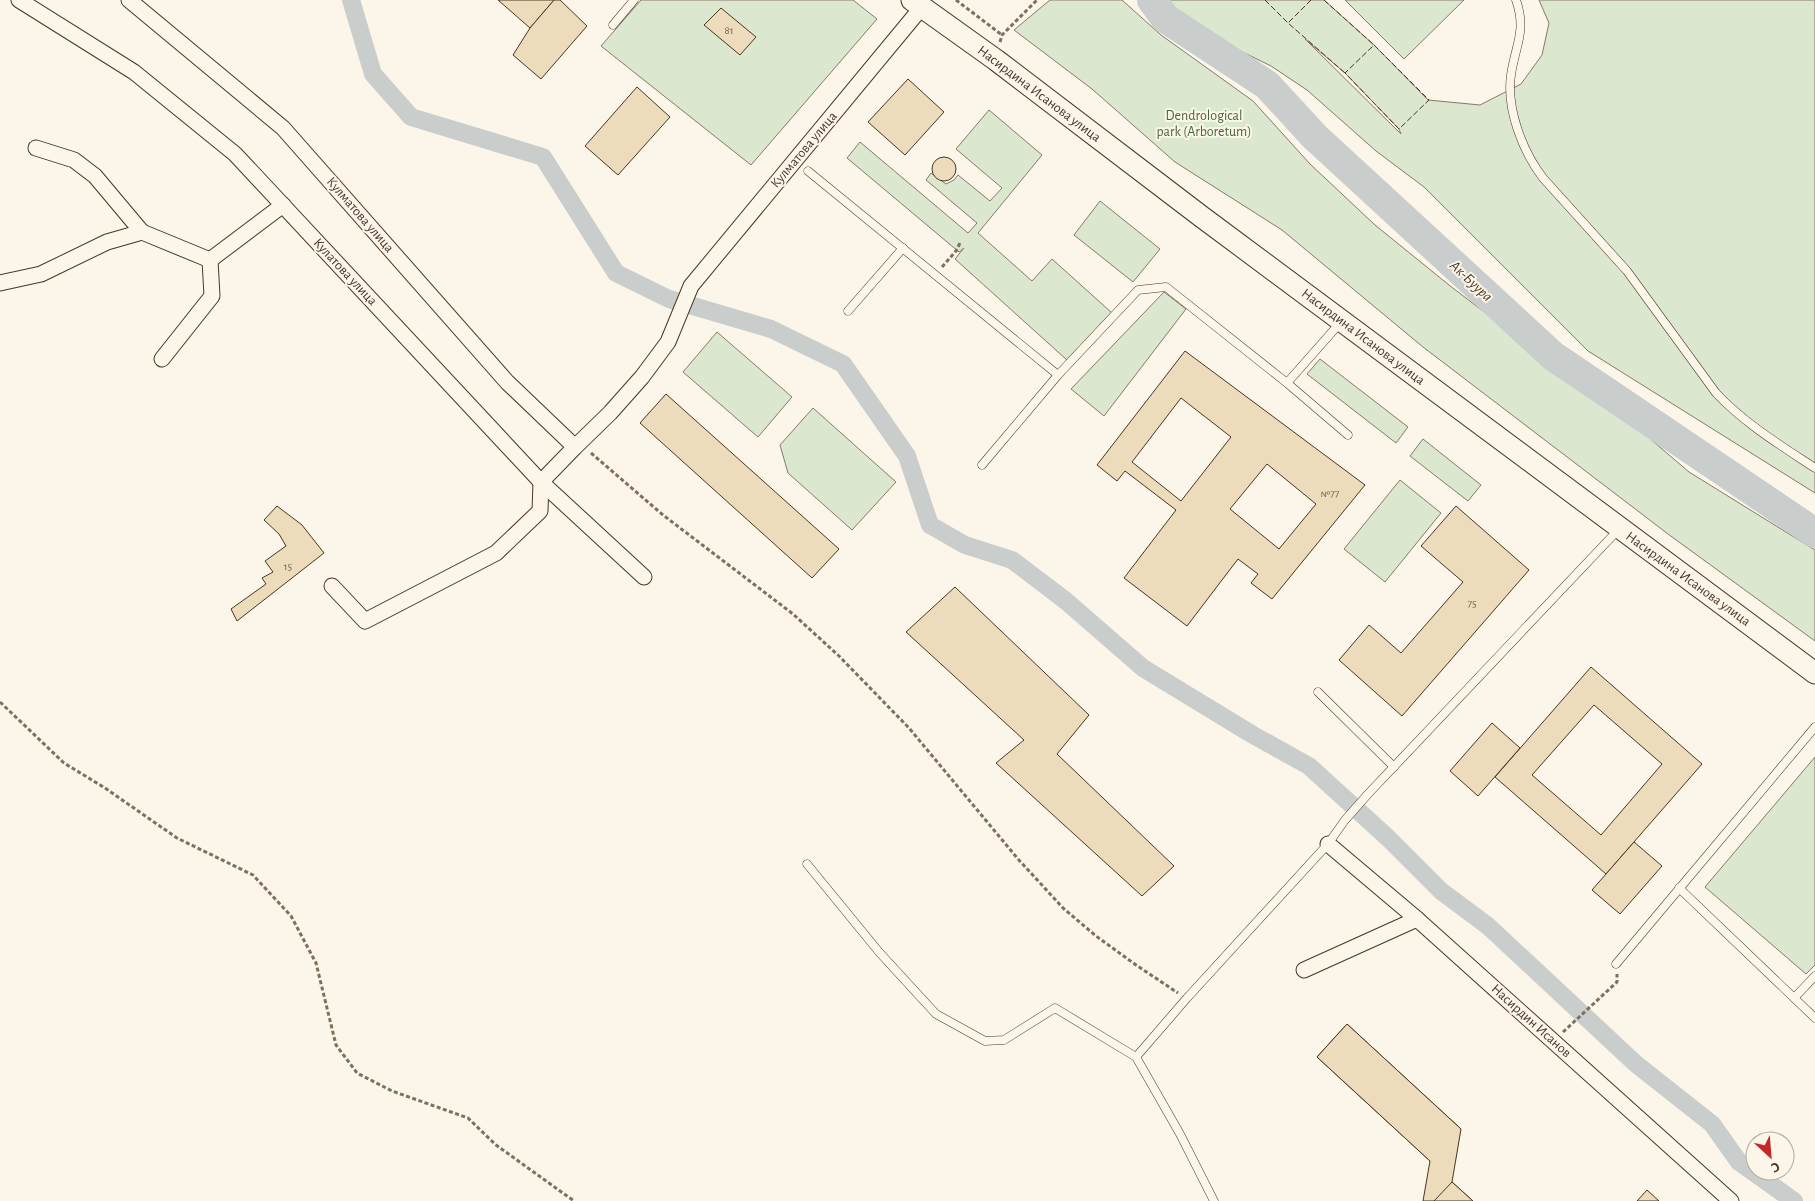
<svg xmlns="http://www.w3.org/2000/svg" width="1815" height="1201" font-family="'Alegreya Sans',sans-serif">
<rect width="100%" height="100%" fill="#fbf6e9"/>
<g fill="#dce7d0" stroke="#887966" fill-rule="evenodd">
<polygon points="641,0 853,0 877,19 751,165 601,46"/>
<polygon points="1050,0 1122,0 1161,35 1253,101 1310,164 1375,225 1449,285 1527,345 1593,390 1689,472 1815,550 1815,641 1668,534 1423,347 1282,230 1175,162 1092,89 1014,30"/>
<path d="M1164,0H1324L1374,45L1428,100L1480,105L1521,84L1542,55L1549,23L1539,0H1815V493L1588,351L1424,187L1376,151L1307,90L1271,66L1186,24ZM1305,39L1345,73L1399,129L1401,134Z"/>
<polygon points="1345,0 1464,0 1404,59"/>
<polygon points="989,110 1042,155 978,233 1032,281 1052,259 1112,313 1068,361 955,259 964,248 959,252 847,158 860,142 968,233 977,223 926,180 931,173 946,184 954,180 958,175 990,201 1002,188 956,149"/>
<polygon points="1100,201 1160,249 1133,282 1074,235"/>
<polygon points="1164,292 1186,309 1104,416 1071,389"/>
<polygon points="717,332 792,397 758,437 683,372"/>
<polygon points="1320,359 1408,427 1396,443 1307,374"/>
<polygon points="813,408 896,482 852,530 788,473 780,445"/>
<polygon points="1423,439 1481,485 1468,501 1410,456"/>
<polygon points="1400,480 1441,513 1385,582 1344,549"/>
<polygon points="1815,757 1815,965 1806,974 1705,887"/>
</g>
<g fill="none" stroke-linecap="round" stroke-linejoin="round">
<polyline stroke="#c9cecd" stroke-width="18" points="351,0 373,74 411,117 543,157 616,273 669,299 771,329 843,364 907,456 930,525 965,545 1012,560 1066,601 1143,668 1253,735 1309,766 1388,838 1441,891 1488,926 1636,1064 1712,1124 1739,1162 1794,1201"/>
<polyline stroke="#c9cecd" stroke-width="30" points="1152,0 1165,18 1267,85 1315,137 1553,356 1815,533"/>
</g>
<g fill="#ecdcbc" stroke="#4a3520" fill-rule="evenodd">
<polygon points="498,0 554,0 530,28"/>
<polygon points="554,0 560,0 587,26 541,79 513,55 530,28"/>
<polygon points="721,8 756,37 740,55 704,25"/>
<polygon points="908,79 944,112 905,155 868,122"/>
<polygon points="637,87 670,117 618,175 585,146"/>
<circle cx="944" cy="169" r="12"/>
<path d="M1185,351L1365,485L1272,599L1251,583L1258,574L1238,559L1187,626L1124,578L1176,510L1125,471L1117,481L1097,465ZM1181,398L1231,437L1181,501L1132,462ZM1267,464L1316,504L1279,549L1230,509Z"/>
<polygon points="666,394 839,549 812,578 640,423"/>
<polygon points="277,506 302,525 324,553 237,621 231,609 266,584 262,578 273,572 265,561 286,546 279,534 264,520"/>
<polygon points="1456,506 1529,570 1402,716 1339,660 1369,625 1401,653 1463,582 1421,546"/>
<polygon points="955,587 1089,715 1057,754 1174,866 1142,896 996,763 1024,740 906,632"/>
<path d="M1591,667L1702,764L1606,874L1495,777ZM1594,705L1662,764L1601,835L1532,775Z"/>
<polygon points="1492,723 1520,748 1478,796 1450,771"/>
<polygon points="1634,842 1662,866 1620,914 1592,890"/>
<polygon points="1347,1024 1461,1129 1430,1161 1317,1057"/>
<polygon points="1347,1024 1461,1129 1452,1182 1473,1201 1423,1201 1430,1161 1317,1057"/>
<polygon points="1452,1182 1473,1201 1434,1201"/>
<polygon points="1647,1190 1659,1201 1637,1201"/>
</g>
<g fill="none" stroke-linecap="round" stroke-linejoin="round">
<g stroke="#4a3520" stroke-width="9">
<g id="lane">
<path d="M1516,0C1527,31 1515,46 1511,75C1506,109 1523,152 1543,178L1627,271L1716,393C1744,423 1780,445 1815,468"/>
<polyline points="613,25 634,0"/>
<polyline points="808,171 1058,375"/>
<polyline points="848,311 903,248"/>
<polyline points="1287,383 1340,323"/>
<polyline points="982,465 1058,375 1138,290 1166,287 1287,383 1348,435"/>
<polyline points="1318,692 1394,767"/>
<polyline points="807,864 879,952 936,1014 985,1041 1004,1040 1055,1008 1136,1057 1180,1134 1214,1201"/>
<polyline points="1679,888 1815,1018"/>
<polyline points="1616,964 1815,727"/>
<polyline points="1794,998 1815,976"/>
<polyline points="1136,1057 1187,998 1328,844 1345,820 1368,794 1619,529"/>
</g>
</g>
<g stroke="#4a3520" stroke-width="17">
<g id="street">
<polyline points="19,0 134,72 235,154 541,482 644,577"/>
<polyline points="129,0 283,128 507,382 575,447"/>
<polyline points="36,148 74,160 95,176 142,232"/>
<polyline points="0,283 41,274 107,242 142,232 210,260 283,205"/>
<polyline points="162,359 212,296 210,260"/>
<polyline points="332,586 365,621 496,553 540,511 541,482 575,447 610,413 642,377 668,342 691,286 922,7"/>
<polyline points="1328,844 1417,919 1731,1201"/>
<polyline points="1304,970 1417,919"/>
</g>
</g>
<g stroke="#4a3520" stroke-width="23">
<polyline id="secondary" points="912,0 996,60 1202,217 1815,673"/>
</g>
<g stroke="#7f6f5c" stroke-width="3" stroke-dasharray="4 2.5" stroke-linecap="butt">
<polyline points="956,0 1002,35"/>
<polyline points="1000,42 1002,35 1037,0"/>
<polyline points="942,267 956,251 960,243"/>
<polyline points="591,453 663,515 793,614 839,656 909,728 1018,859 1063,908 1096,936 1136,965 1178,993"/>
<polyline points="0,702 64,763 105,788 177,838 253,875 291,916 316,963 336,1045 357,1073 392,1091 468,1118 496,1145 574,1201"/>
<polyline points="1563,1032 1617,982 1617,974"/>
</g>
<use href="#lane" stroke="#fbf6e9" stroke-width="8"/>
<use href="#street" stroke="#fbf6e9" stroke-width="15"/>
<use href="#secondary" stroke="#fbf6e9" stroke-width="21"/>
<g stroke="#4a3520" stroke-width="1" stroke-dasharray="6 2.5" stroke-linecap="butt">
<polyline points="1265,0 1288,23"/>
<polyline points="1311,0 1288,23 1345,73"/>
<polyline points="1324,0 1374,45"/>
<polygon points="1374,45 1429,100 1399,129 1345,73"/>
</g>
</g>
<g text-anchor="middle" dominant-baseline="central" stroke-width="4" stroke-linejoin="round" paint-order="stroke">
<g font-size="11" fill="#725f47">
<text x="729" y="30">81</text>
<text x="1330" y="493">№77</text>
<text x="288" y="566">15</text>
<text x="1472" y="603">75</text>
</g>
<g font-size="14" fill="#4a3520" stroke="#fbf6e9">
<text transform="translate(1039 94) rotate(37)">Насирдина Исанова улица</text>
<text transform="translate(804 150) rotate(-50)">Кулматова улица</text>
<text transform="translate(360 215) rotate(49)">Кулматова улица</text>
<text transform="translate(345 272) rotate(47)">Кулатова улица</text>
<text transform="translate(1363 337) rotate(37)">Насирдина Исанова улица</text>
<text transform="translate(1688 579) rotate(36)">Насирдина Исанова улица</text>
<text transform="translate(1531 1021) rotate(42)">Насирдин Исанов</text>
</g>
<g font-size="14" fill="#436837" stroke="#fbf6e9">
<text x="1204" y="116">Dendrological<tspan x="1204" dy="16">park (Arboretum)</tspan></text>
</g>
<g font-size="15" font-style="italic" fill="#4a3520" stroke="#fbf6e9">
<text transform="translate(1471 281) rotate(43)">Ак-Буура</text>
</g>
</g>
<g transform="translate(1770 1156) rotate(154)"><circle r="24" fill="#fbf6e9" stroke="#b4a999"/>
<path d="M0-4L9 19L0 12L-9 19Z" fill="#c62828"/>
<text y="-8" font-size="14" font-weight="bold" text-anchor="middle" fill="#4a3520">С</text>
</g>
</svg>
